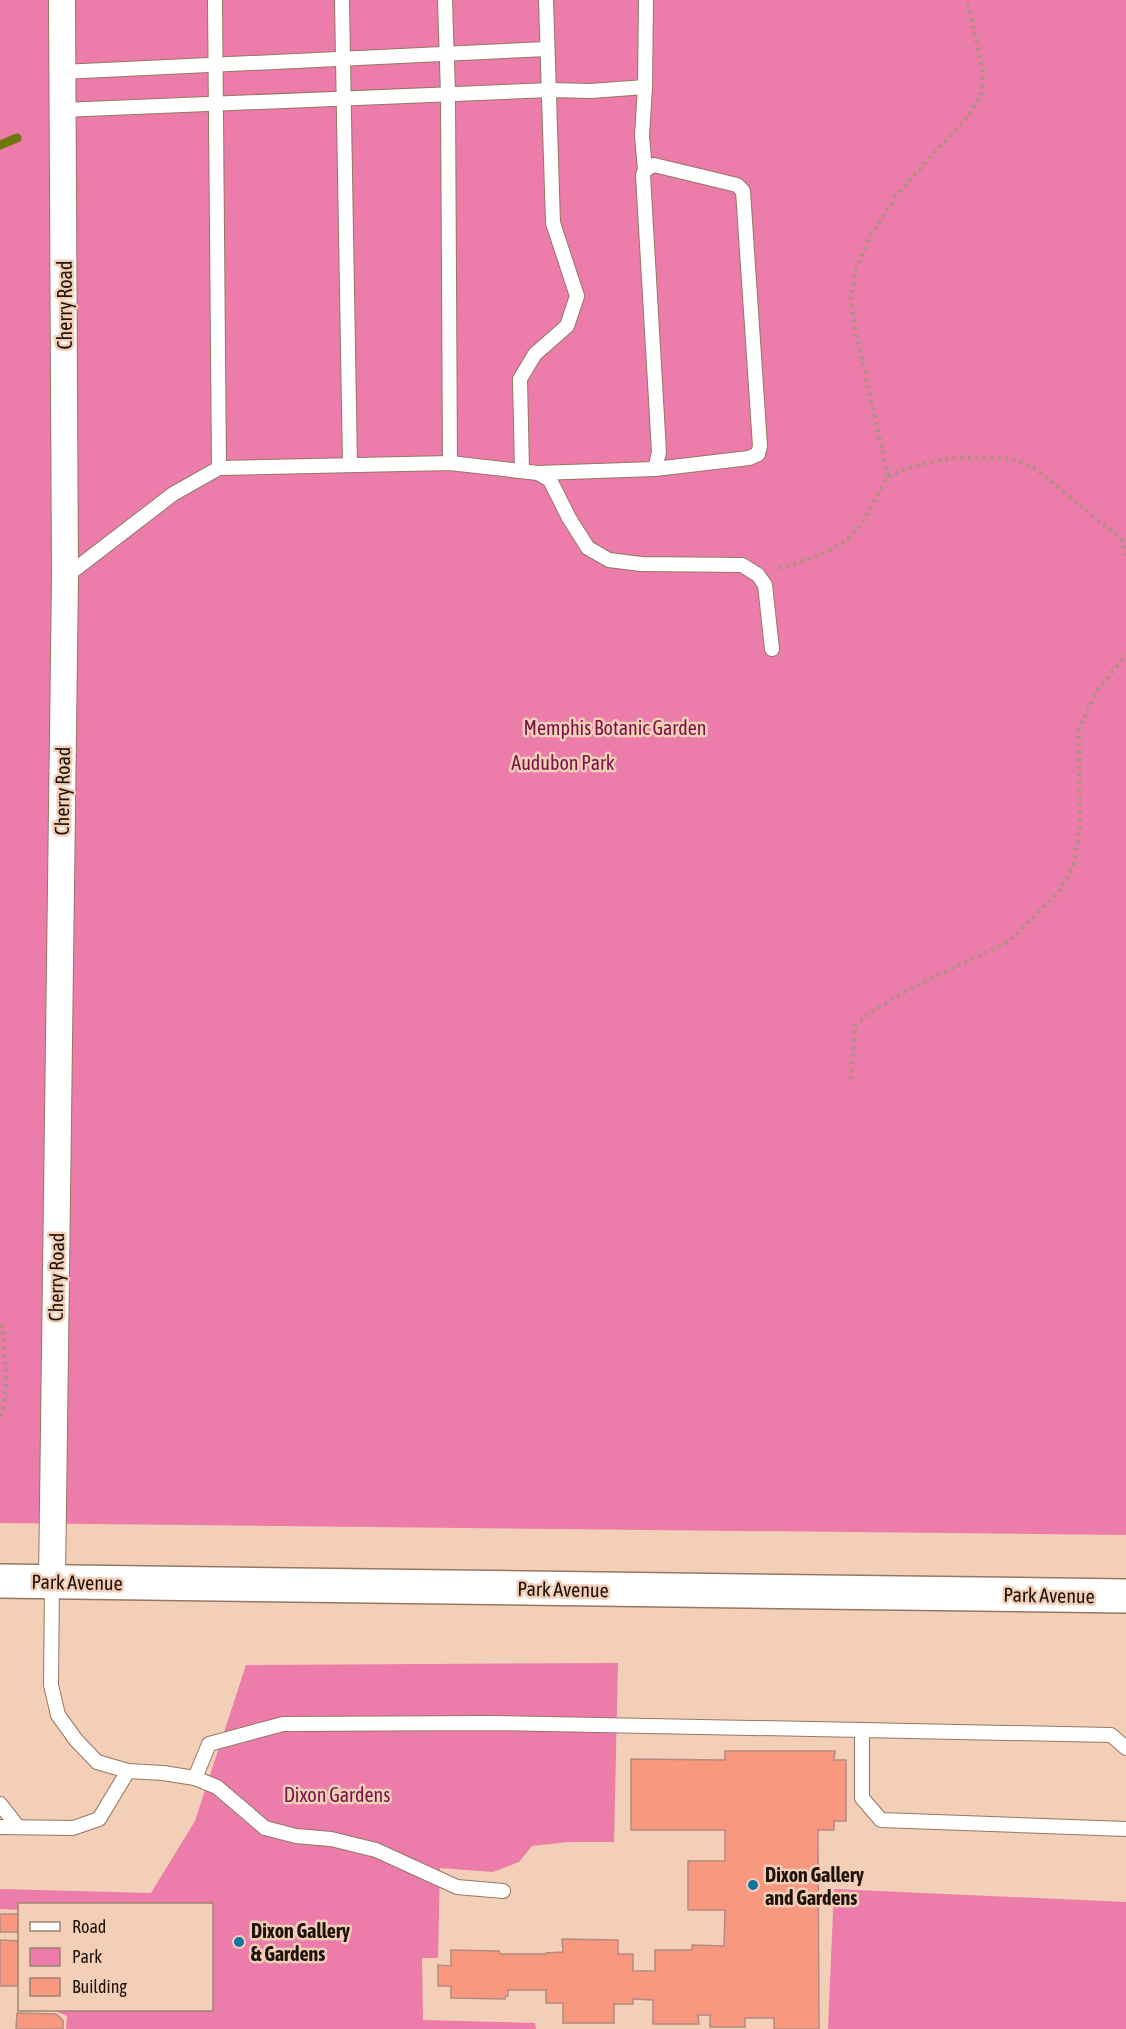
<svg xmlns="http://www.w3.org/2000/svg" width="1126" height="2029" font-family="'Asap Condensed',sans-serif">
<rect width="100%" height="100%" fill="#f3cfb8"/>
<g fill="#ec7caa">
<polygon points="0,0 1126,0 1126,1535 0,1523"/>
<polygon points="618,1663 614,1842 568,1842 532,1846 519,1862 493,1872 440,1868 438,1958 422,1958 423,2020 535,2023 536,2029 66,2029 67,2016 53,2010 212,2010 212,1904 20,1904 19,1910 0,1909 0,1889 151,1893 195,1821 246,1665"/>
<polygon points="834,1889 1126,1902 1126,2029 828,2029"/>
</g>
<g fill="none" stroke-linecap="round" stroke-linejoin="round">
<polyline stroke="#71760e" stroke-width="9" points="0,145 17,138"/>
</g>
<g fill="#f7987f" stroke="#b48c81" stroke-width="1.5">
<polygon points="725,1751 835,1751 834,1760 846,1760 846,1821 834,1821 834,1830 818,1830 819,2029 774,2029 774,2018 745,2018 745,2027 710,2027 710,2015 698,2015 699,2024 653,2024 653,2000 633,1999 633,2004 614,2004 614,2023 563,2023 563,2003 546,2003 546,1990 508,1990 508,1996 505,1996 505,1999 451,1998 451,1986 438,1986 438,1965 451,1966 451,1950 499,1951 500,1954 546,1954 546,1953 563,1952 562,1939 618,1940 618,1954 633,1954 633,1971 655,1971 655,1950 692,1950 692,1945 724,1946 725,1910 688,1910 688,1861 725,1861 725,1830 631,1830 631,1759 725,1760"/>
<rect x="0" y="1914" width="20" height="18"/>
<polygon points="0,1940 20,1941 20,1986 0,1986"/>
<polygon points="17,2013 56,2014 63,2020 63,2029 16,2029"/>
</g>
<g fill="none" stroke-linecap="round" stroke-linejoin="round">
<g stroke="#977762" stroke-width="16">
<g id="lane">
<polyline points="215,0 219,468"/>
<polyline points="342,0 350,465"/>
<polyline points="445,0 448,94 450,463"/>
<polyline points="62,72 547,49"/>
<polyline points="62,110 550,90 591,91 645,87 646,0"/>
<polyline points="645,170 642,136 645,87"/>
<polyline points="522,471 520,379 535,354 567,326 577,296 553,223 546,0"/>
<polyline points="538,473 655,469 749,458 758,454 760,446 743,191 737,185 654,165 645,170 643,175 659,452 655,469"/>
<polyline points="65,577 173,494 219,468 450,463 538,473 550,480 569,518 588,548 609,560 641,564 742,565 758,575 765,585 772,649"/>
<polyline points="52,1582 51,1685 58,1715 76,1740 97,1762 128,1771 163,1773 195,1778 217,1787 265,1828 296,1836 331,1839 376,1850 457,1887 503,1891"/>
<polyline points="1126,1748 1111,1735 862,1730 862,1798 881,1820 1126,1829"/>
<polyline points="195,1778 209,1744 283,1724 491,1723 862,1730"/>
<polyline points="0,1804 18,1827"/>
<polyline points="0,1827 73,1828 99,1819 128,1771"/>
</g>
</g>
<g stroke="#977762" stroke-width="28">
<polyline id="street" points="52,1582 65,577 62,0"/>
</g>
<g stroke="#977762" stroke-width="36">
<polyline id="secondary" points="0,1581 1126,1596"/>
</g>
<g stroke="#af9280" stroke-width="4" stroke-dasharray="3 4.5" stroke-linecap="butt">
<polyline points="888,476 914,466 956,457 1013,459 1031,466 1048,479 1121,539 1126,556"/>
<path d="M779,568C801,561 825,555 844,542C861,531 878,494 888,476L854,324L851,298L856,270L869,238L897,194L970,114L981,94L983,71L967,0"/>
<polyline points="851,1079 855,1026 870,1013 909,989 1010,941 1059,892 1074,864 1080,827 1079,729 1096,692 1126,655"/>
<path d="M0,1325L3,1329C4,1360 10,1389 0,1419"/>
</g>
<use href="#lane" stroke="#fff" stroke-width="14"/>
<use href="#street" stroke="#fff" stroke-width="26"/>
<use href="#secondary" stroke="#fff" stroke-width="33"/>
</g>
<g fill="#1174a1" stroke="#f3cfb8" stroke-width="2">
<circle cx="753" cy="1885" r="6"/>
<circle cx="239" cy="1942" r="6"/>
</g>
<g text-anchor="middle" dominant-baseline="central" stroke-width="5" stroke-linejoin="round" paint-order="stroke">
<g font-size="20" fill="#1e120a" stroke="#f3cfb8">
<text transform="translate(64 305) rotate(-90)">Cherry Road</text>
<text transform="translate(62 791) rotate(-89)">Cherry Road</text>
<text transform="translate(56 1277) rotate(-89)">Cherry Road</text>
<text transform="translate(77 1582) rotate(1)">Park Avenue</text>
<text transform="translate(563 1589) rotate(1)">Park Avenue</text>
<text transform="translate(1049 1595) rotate(1)">Park Avenue</text>
</g>
<g font-size="20" fill="#791147" stroke="#f3cfb8">
<text x="615" y="727">Memphis Botanic Garden</text>
<text x="563" y="762">Audubon Park</text>
<text x="337" y="1794">Dixon Gardens</text>
</g>
<g font-size="20" font-weight="bold" fill="#1e120a" stroke="#f3cfb8" text-anchor="start">
<text x="765" y="1874">Dixon Gallery<tspan x="765" dy="23">and Gardens</tspan></text>
<text x="251" y="1930">Dixon Gallery<tspan x="251" dy="23">&amp; Gardens</tspan></text>
</g>
</g>
<rect x="18" y="1903" width="195" height="108" fill="#f3cfb8" stroke="#9e8372" stroke-width="1.5"/>
<rect x="30" y="1922" width="30" height="9" fill="#ffffff" stroke="#9e8372" stroke-width="1.5"/>
<text x="72" y="1933" font-size="18" fill="#1e120a">Road</text>
<rect x="30" y="1948" width="30" height="18" fill="#ec7caa" stroke="#9e8372" stroke-width="1.5"/>
<text x="72" y="1963" font-size="18" fill="#1e120a">Park</text>
<rect x="30" y="1978" width="30" height="18" fill="#f7987f" stroke="#9e8372" stroke-width="1.5"/>
<text x="72" y="1993" font-size="18" fill="#1e120a">Building</text>
</svg>
